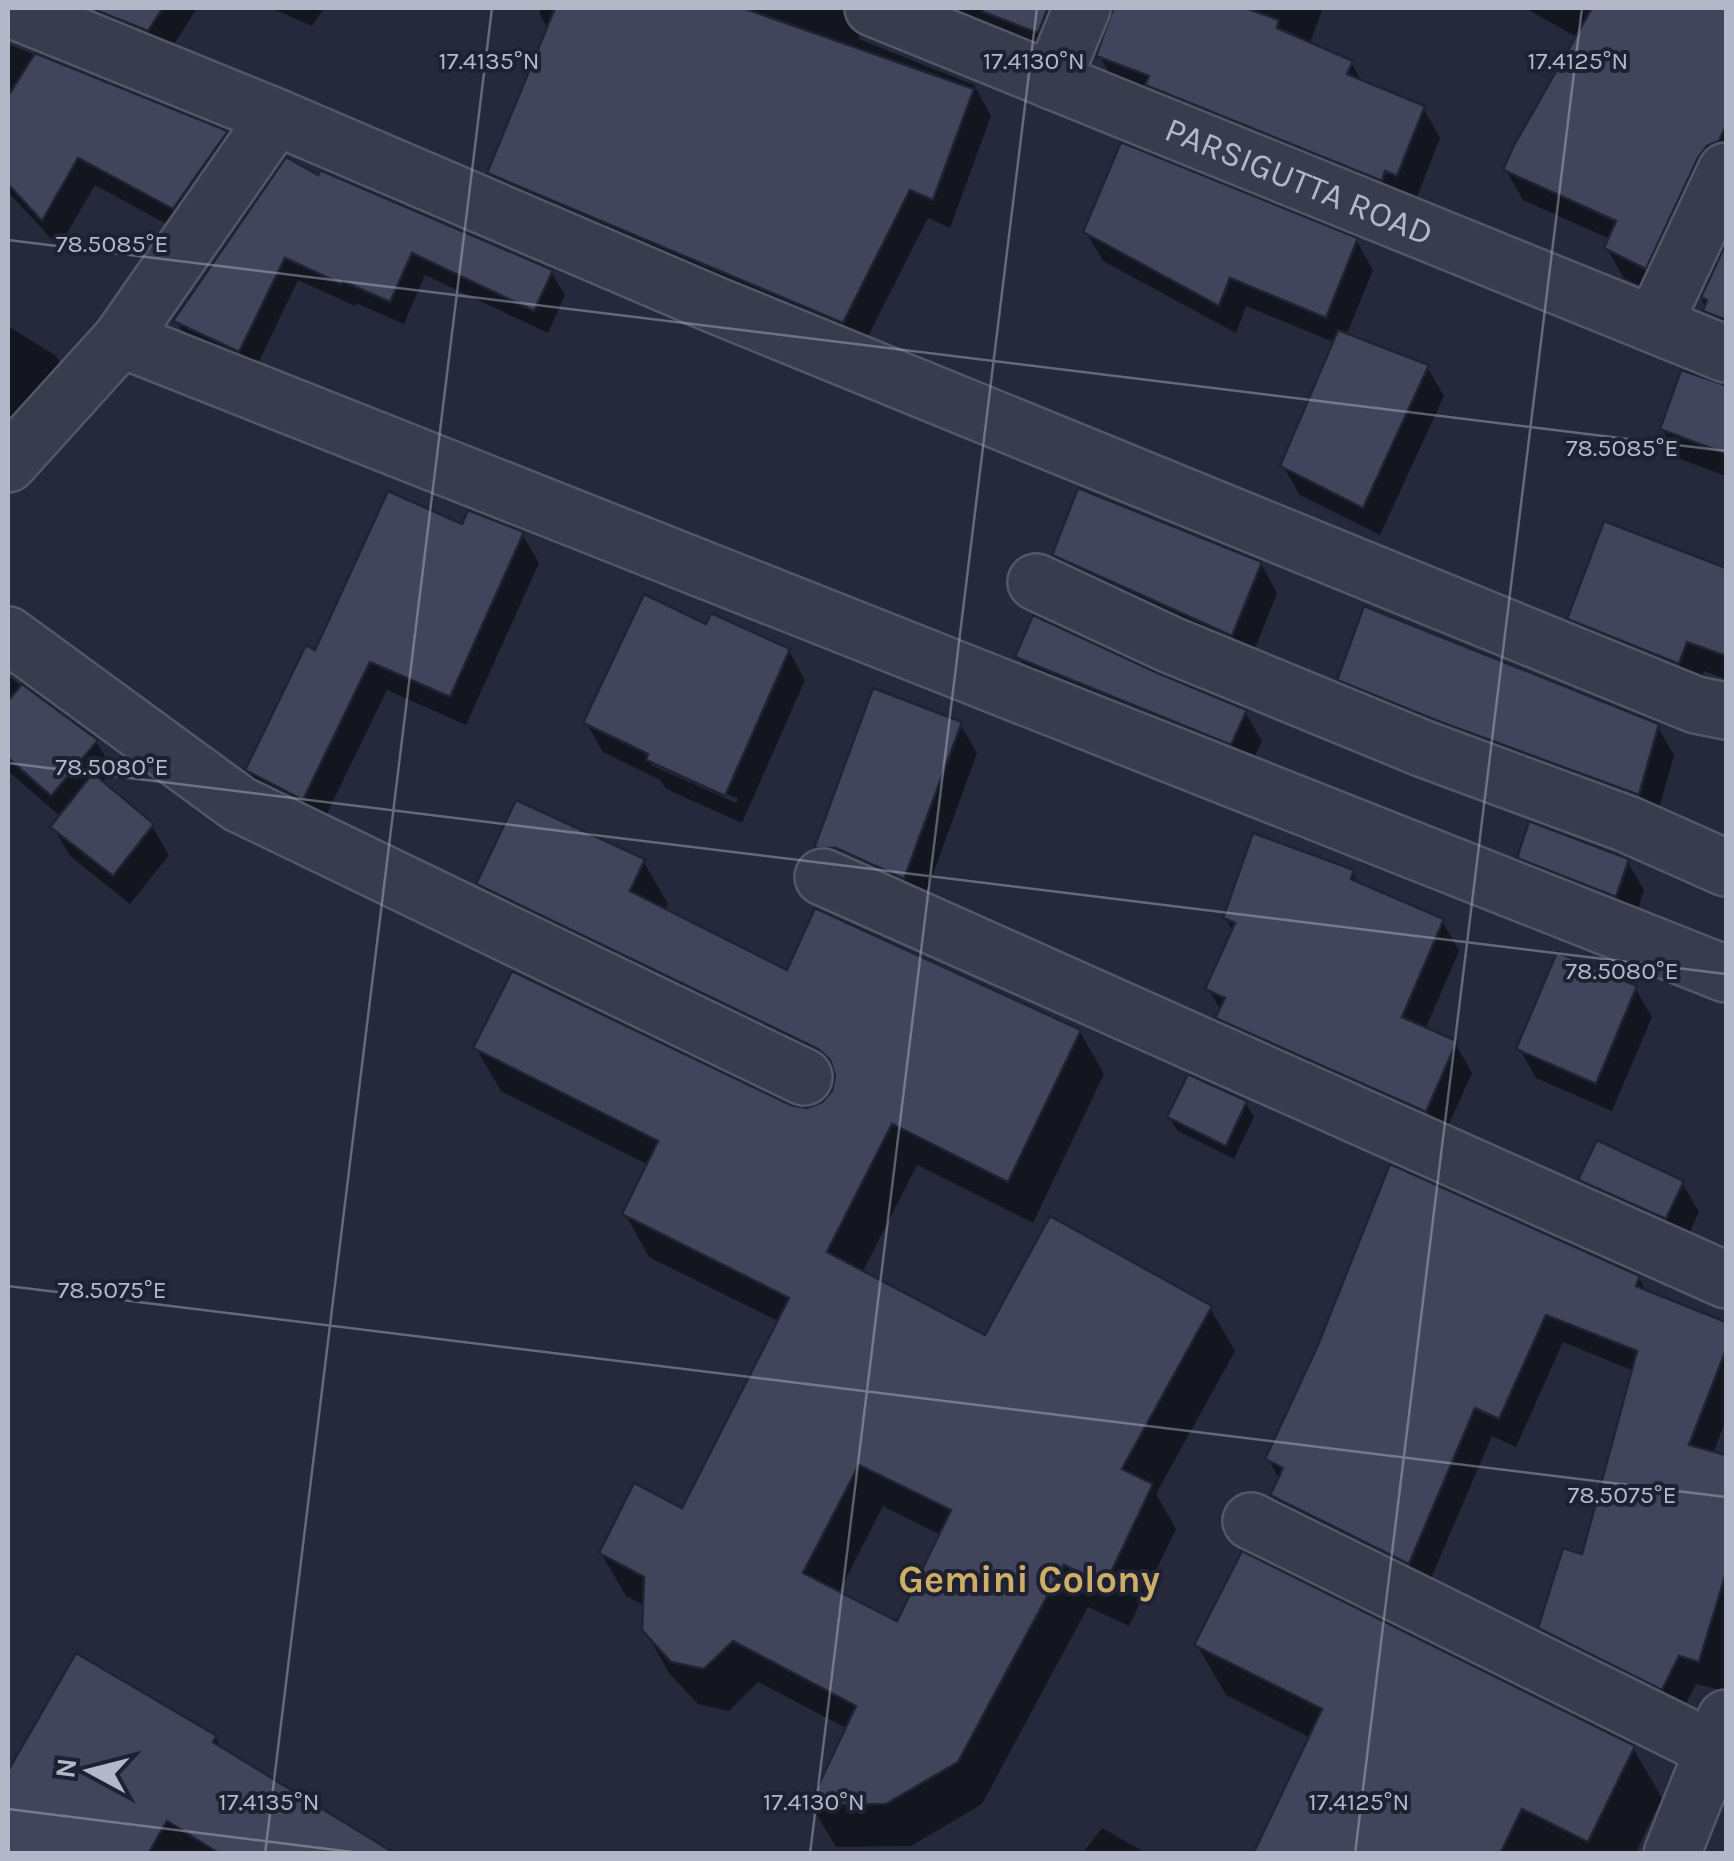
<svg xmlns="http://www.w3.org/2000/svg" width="1734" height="1861" font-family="Karla,sans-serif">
<rect width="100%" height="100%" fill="#25293b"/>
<g fill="#0007" fill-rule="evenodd">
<polygon points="39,8 197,8 165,59"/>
<polygon points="271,8 324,8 312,26"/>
<polygon points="541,8 884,8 860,28 859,39 974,85 991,116 950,228 928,218 860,352 507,203 490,173 548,29 539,13"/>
<polygon points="893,8 1093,8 1055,62"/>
<polygon points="1103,8 1323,8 1309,45 1351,63 1363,83 1423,108 1440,138 1414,205 1116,85 1099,55 1115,10"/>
<polygon points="1525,8 1726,8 1726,175 1663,297 1624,278 1606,247 1610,239 1523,200 1506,170 1578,38"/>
<polygon points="8,44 226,133 243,162 190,237 95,185 59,247 8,192"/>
<polygon points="319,178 551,272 565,295 548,333 425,275 404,324 356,303 355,306 298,280 253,374 190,344 176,321"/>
<polygon points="1086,232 1356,240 1373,270 1346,336 1427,367 1444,396 1380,535 1300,495 1283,466 1336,343 1246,306 1236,333 1103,261"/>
<polygon points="1726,249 1726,342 1702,301"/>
<polygon points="8,326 56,356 81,398 8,446"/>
<polygon points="1714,385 1726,387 1726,476 1680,459 1662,429"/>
<polygon points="1605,524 1726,570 1726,679 1704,671 1696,693 1587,649 1569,618"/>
<polygon points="522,534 539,563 466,725 387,690 320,828 265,799 248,770 317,653"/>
<polygon points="1054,555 1261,564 1277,593 1249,664 1071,584"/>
<path d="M707,627L789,651L805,680L742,823L666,789L660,780L603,752L586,723ZM651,759L738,799L736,803L651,765Z"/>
<polygon points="1018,656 1245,712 1262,741 1248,772 1035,685"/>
<polygon points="8,676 96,741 113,770 101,784 152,826 169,855 130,904 70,856 53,827 61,817 8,771"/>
<polygon points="1340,679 1657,726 1674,755 1655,823 1357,709"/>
<polygon points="960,724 977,753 921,907 833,876 817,848"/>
<polygon points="1519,857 1627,861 1644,890 1633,925 1536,887"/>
<path d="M643,861L668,904L664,911L789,973L1080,1032L1104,1074L1033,1223L917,1165L862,1273L986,1338L1210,1308L1235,1351L1156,1494L1176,1529L1129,1626L1088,1607L982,1804L911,1846L836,1847L811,1805L848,1729L758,1682L729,1711L698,1704L669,1673L644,1629L645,1606L626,1596L601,1553L683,1511L780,1322L649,1257L625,1214L649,1165L501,1091L476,1048L808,1111L824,1104L835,1087L503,926L479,884ZM883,1506L941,1535L898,1625L838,1594Z"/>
<polygon points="1352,872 1360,886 1442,921 1459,951 1425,1030 1455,1043 1472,1073 1442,1139 1235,1047 1218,1018 1221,1011 1208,988 1233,931 1225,918"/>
<polygon points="1635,988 1652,1017 1612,1111 1536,1078 1519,1048"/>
<polygon points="1246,1103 1254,1117 1234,1159 1178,1131 1169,1117"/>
<polygon points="1581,1180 1682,1183 1699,1212 1683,1247 1598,1209"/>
<polygon points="1639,1278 1647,1293 1726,1325 1726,1419 1713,1454 1726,1458 1726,1691 1696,1684 1679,1717 1558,1657 1541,1628 1584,1558 1634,1371 1563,1342 1516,1447 1492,1436 1425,1592 1289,1524 1272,1495 1280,1480 1268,1459 1320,1346"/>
<polygon points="1197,1645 1633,1748 1662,1798 1635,1854 1256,1854 1311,1738 1226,1695"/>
<polygon points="77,1657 215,1737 222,1750 391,1854 8,1854 8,1776"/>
<polygon points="1102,1828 1148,1854 1082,1854"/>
</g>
<g fill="#41455b" stroke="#1f2333" stroke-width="2.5" fill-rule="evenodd">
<polygon points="90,8 163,8 148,31"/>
<polygon points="555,8 743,8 974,89 933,200 910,190 843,323 487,173"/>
<polygon points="983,8 1048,8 1038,33 983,12"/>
<polygon points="1113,8 1246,8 1279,20 1277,28 1353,61 1347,74 1425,106 1397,176 1385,171 1382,181 1145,85 1149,76 1096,56"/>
<polygon points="1592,8 1726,8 1726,126 1719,141 1707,146 1698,158 1646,269 1604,248 1616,221 1503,170 1513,147"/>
<polygon points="35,53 228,131 173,209 78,158 42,221 8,184 8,96"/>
<polygon points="1121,142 1358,238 1326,318 1230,278 1219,306 1083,232"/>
<polygon points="286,157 318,175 320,170 553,270 534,311 412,253 390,302 343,281 341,284 285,258 239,352 173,321"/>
<polygon points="1726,243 1726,320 1703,311 1707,300 1701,297"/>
<polygon points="1338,330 1429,365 1363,508 1280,466"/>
<polygon points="1681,370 1726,385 1726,454 1660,429"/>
<polygon points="1078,488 1262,562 1232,636 1052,555"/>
<polygon points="388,491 462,524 468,510 524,532 450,697 370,662 303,800 245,770 306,645 315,650"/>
<polygon points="1604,521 1726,568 1726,656 1687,642 1679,664 1567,619"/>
<polygon points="644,594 706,624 711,613 790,649 725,796 646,760 648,754 583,723"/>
<polygon points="1364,606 1659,724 1639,795 1435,720 1337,680"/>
<polygon points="1033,615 1158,673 1247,710 1231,745 1015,657"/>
<polygon points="22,684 98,740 51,796 8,758 8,701"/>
<polygon points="873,688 962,722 904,879 836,848 814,848"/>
<polygon points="93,773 154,824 113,876 50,827"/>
<path d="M516,800L645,859L630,891L787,970L815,908L1081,1030L1008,1182L892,1124L827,1252L985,1335L1050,1216L1212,1306L1122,1469L1153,1484L1105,1585L1064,1565L958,1762L886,1804L809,1805L856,1706L733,1641L704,1669L671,1662L642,1630L644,1577L599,1553L634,1483L682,1508L789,1298L622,1214L658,1141L473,1048L512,971L791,1105L807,1108L822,1102L832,1091L835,1076L830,1060L818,1049L476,884ZM859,1465L951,1510L897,1621L803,1573Z"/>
<polygon points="1529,821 1629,859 1616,897 1517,858"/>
<polygon points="1253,833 1354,870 1351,879 1444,919 1402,1017 1457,1041 1426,1112 1215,1018 1225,998 1205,989 1235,923 1223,918"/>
<polygon points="1557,952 1637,986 1596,1084 1516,1049"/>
<polygon points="1188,1074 1247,1101 1226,1146 1167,1117"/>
<polygon points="1597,1140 1684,1181 1666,1219 1578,1180"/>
<polygon points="1390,1164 1640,1276 1636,1286 1726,1322 1726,1350 1689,1445 1726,1455 1726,1573 1699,1662 1679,1656 1662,1690 1538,1628 1563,1548 1582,1554 1637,1351 1546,1315 1499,1419 1475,1408 1409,1564 1270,1495 1283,1468 1265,1459 1318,1345"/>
<polygon points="1242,1551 1635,1746 1588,1842 1522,1809 1500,1854 1253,1854 1322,1709 1194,1645"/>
<polygon points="76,1653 217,1736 213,1742 396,1854 220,1854 167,1821 148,1854 8,1854 8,1771"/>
</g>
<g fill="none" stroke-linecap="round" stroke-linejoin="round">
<g stroke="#535767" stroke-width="60">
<g id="minor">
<polyline points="8,8 276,117 715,305 1696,705 1726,711"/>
<polyline points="1052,81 1082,8"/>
<polyline points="1654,324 1726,171"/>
<polyline points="121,339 1726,974"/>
<polyline points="8,464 121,339 276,117"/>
<polyline points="1036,582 1171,645 1424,749 1627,824 1726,868"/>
<polyline points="8,635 239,804 804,1077"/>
<polyline points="823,877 1726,1280"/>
<polyline points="1251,1521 1726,1756"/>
</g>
</g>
<g stroke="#535767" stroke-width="60">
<g id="tertiary">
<path id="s1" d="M873,8L1726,354"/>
<polyline points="1672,1854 1726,1718"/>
</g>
</g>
<use href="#minor" stroke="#383c4c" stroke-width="55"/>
<use href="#tertiary" stroke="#383c4c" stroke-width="55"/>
</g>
<path fill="none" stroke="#b4b7c7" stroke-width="2.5" stroke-opacity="0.45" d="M8,240L1726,451M8,763L1726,974M8,1286L1726,1497M8,1809L368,1854M265,1854L492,8M810,1854L1037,8M1355,1854L1582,8"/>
<g text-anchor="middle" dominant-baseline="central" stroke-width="8" stroke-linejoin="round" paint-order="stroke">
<g font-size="35" fill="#b4b7c7" stroke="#1d2131">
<text stroke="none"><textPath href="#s1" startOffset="460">PARSIGUTTA ROAD</textPath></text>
</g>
<g font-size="38" font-weight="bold" fill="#cead67" stroke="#1d2131">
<text x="1029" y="1579">Gemini Colony</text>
</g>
</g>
<g font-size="25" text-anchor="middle" fill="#b4b7c7" stroke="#1d2131" stroke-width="8" stroke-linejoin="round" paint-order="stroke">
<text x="489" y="69">17.4135°N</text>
<text x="1034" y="69">17.4130°N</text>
<text x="1578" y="69">17.4125°N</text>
<text x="112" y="252">78.5085°E</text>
<text x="1622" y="456">78.5085°E</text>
<text x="112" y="775">78.5080°E</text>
<text x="1622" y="979">78.5080°E</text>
<text x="112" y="1298">78.5075°E</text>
<text x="1622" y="1503">78.5075°E</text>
<text x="269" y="1810">17.4135°N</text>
<text x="814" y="1810">17.4130°N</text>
<text x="1359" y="1810">17.4125°N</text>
</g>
<rect width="1734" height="1861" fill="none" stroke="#b4b7c7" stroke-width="20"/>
<g transform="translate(90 1771) rotate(277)" stroke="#1d2131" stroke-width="8" paint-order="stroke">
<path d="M0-8L18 38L0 25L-18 38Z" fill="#b4b7c7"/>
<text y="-15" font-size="28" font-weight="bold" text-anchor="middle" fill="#b4b7c7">N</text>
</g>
</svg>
